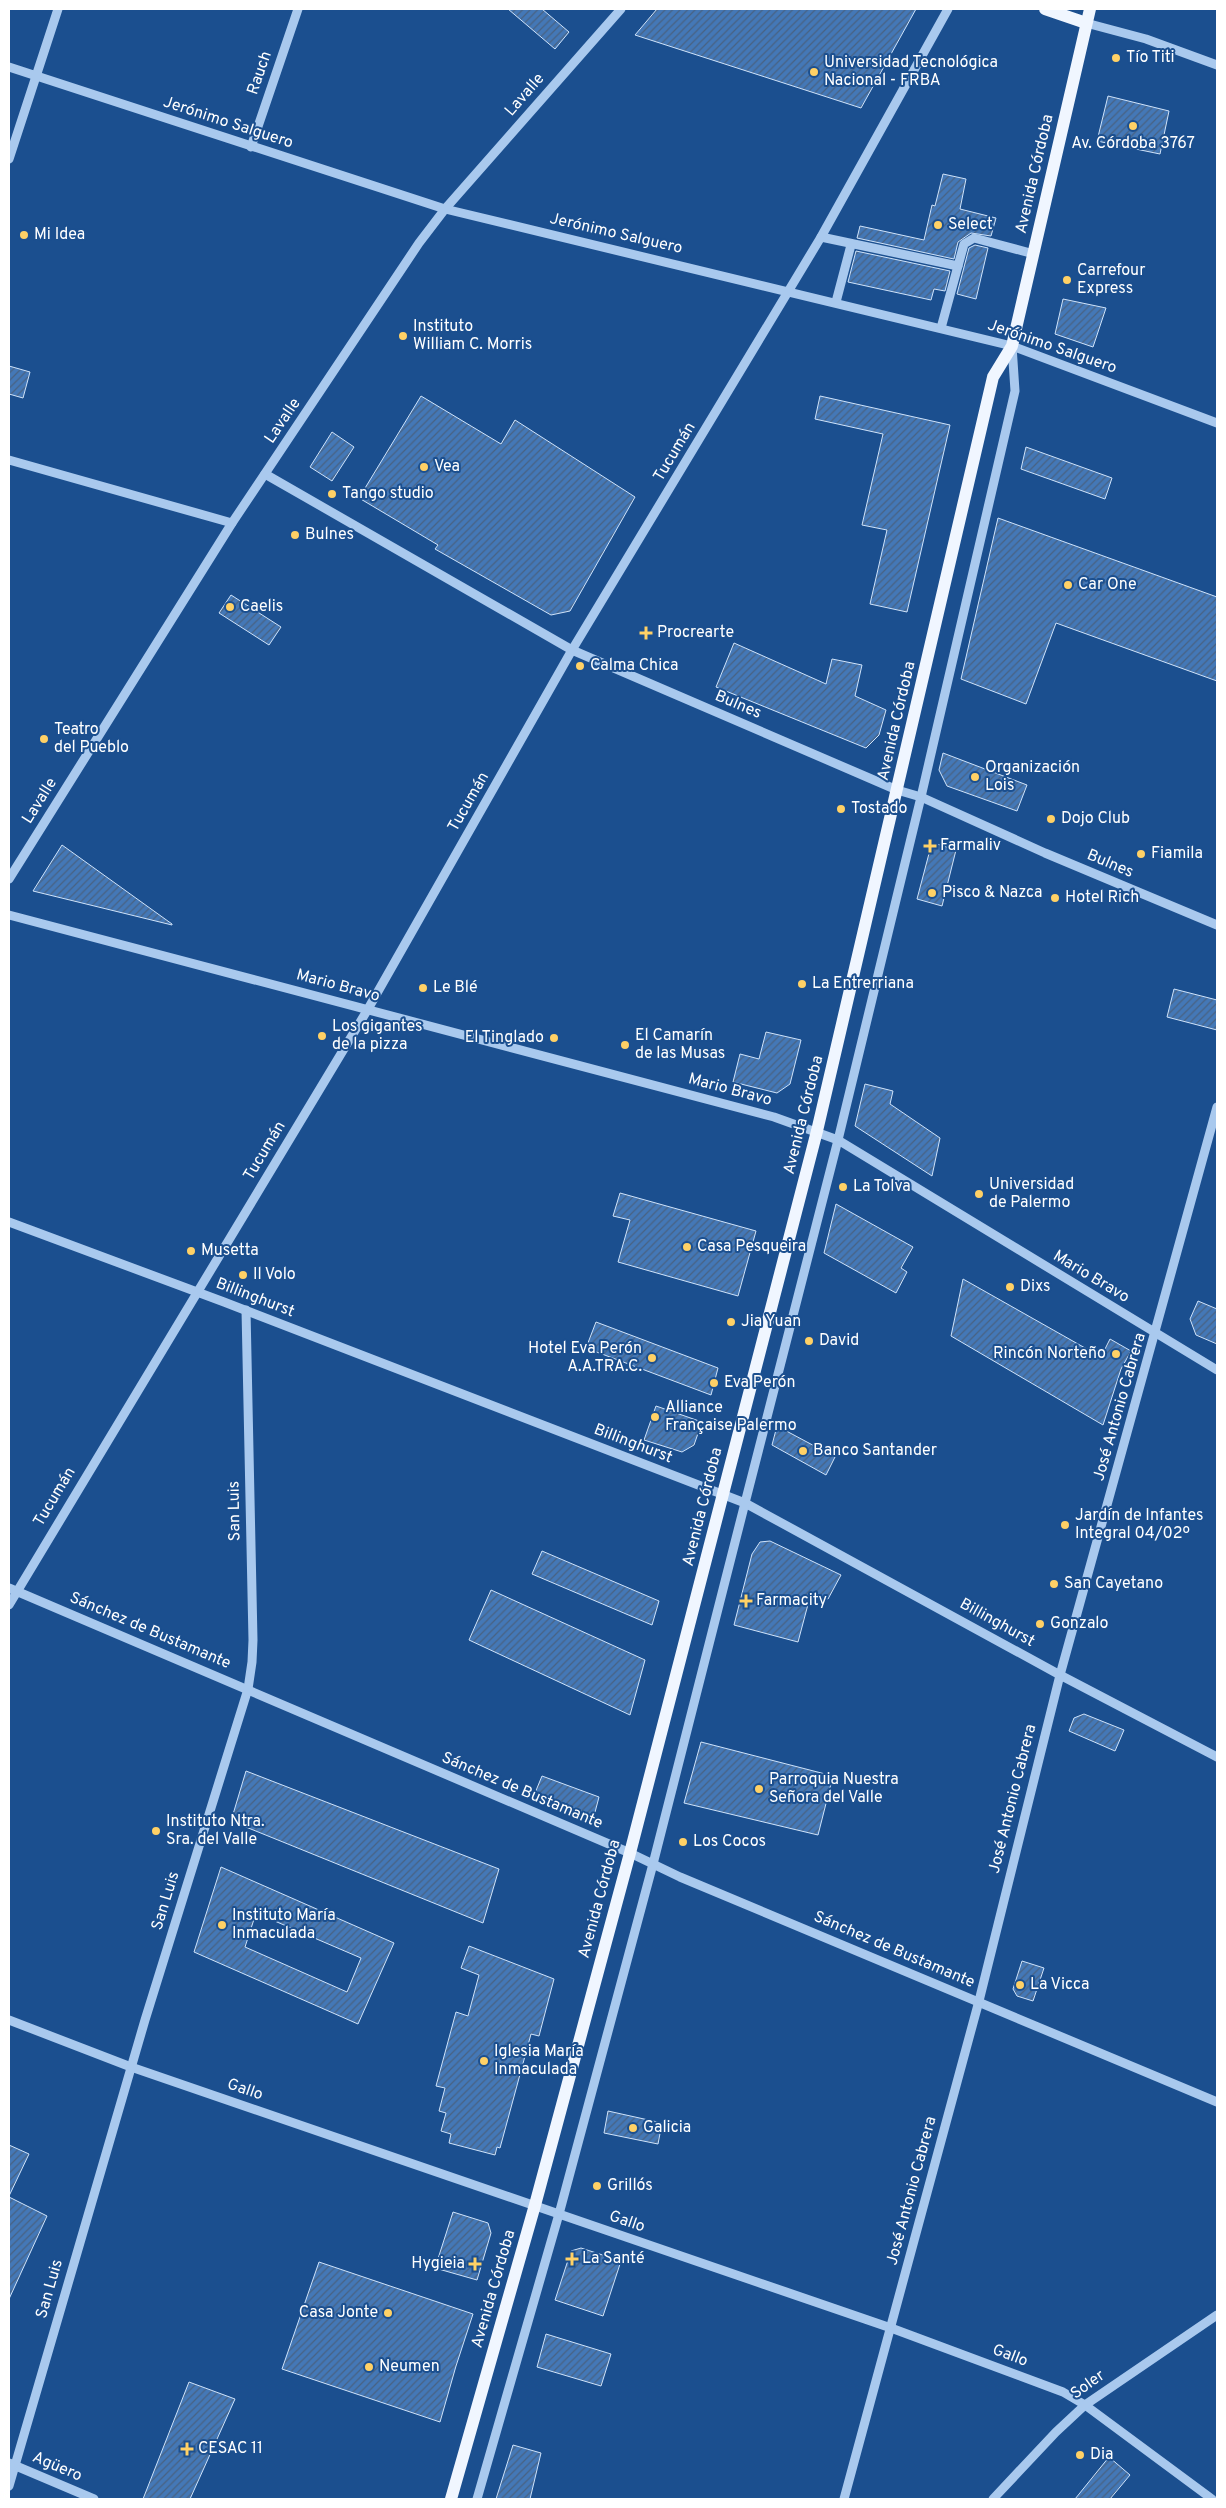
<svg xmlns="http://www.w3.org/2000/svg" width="1226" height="2508" font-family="Overpass,sans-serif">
<defs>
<pattern id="building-hatch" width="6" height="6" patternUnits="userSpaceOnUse" patternTransform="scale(1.25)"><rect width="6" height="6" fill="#4478b7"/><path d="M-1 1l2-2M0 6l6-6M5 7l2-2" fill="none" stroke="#486282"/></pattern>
</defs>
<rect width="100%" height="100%" fill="#1b4f8f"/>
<g fill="url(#building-hatch)" stroke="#cfe3fa" fill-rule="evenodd">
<polygon points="508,9 542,9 569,32 555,49"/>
<polygon points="657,9 916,9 861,108 635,35"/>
<polygon points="1108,96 1169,111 1160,154 1097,141"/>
<polygon points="943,174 966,179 960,209 996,218 991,236 971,233 958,242 954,259 857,238 860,226 924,240 932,205 935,206"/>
<polygon points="975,245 988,248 976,299 957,294 969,248"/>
<polygon points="856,251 950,271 945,291 934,289 931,300 848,282"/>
<polygon points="1063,299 1106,308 1093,347 1055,334"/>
<polygon points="9,366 30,372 23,398 9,394"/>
<polygon points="421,396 501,444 515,420 635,497 570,611 551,615 435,549 438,545 359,498"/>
<polygon points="820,396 950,425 907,612 870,604 887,530 862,525 883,434 815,419"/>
<polygon points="332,432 354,447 332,481 310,467"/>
<polygon points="1026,447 1112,478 1105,499 1021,469"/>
<polygon points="998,518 1217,597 1217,681 1056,623 1026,704 961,679"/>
<polygon points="231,595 281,627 269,645 219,613"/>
<polygon points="734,643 826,684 832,659 862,665 855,696 886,710 879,735 866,748 716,687"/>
<polygon points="943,753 1027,785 1017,811 947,786 939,770"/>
<polygon points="937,844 956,850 942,906 917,899 931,846"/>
<polygon points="62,845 172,924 172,925 33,891"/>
<polygon points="1174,989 1217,1000 1217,1030 1167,1017"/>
<polygon points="766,1032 801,1040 790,1084 777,1093 733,1082 740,1054 759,1059"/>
<polygon points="865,1084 893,1091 890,1104 940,1138 932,1176 855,1126"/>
<polygon points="620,1193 756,1231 738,1296 618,1262 630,1220 613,1216"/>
<polygon points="836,1204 913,1247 901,1268 907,1272 896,1293 824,1253"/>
<polygon points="963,1279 1101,1357 1110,1339 1131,1351 1121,1369 1103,1425 951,1336"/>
<polygon points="1198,1301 1217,1309 1217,1344 1196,1335 1190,1319"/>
<polygon points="596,1322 718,1368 711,1395 586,1348"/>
<polygon points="656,1406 702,1422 694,1445 682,1452 644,1440"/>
<polygon points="777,1426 835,1457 826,1475 772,1445"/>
<polygon points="770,1541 841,1575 828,1599 811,1593 798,1642 734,1625 752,1554 760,1542"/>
<polygon points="542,1551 659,1601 652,1625 532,1574"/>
<polygon points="491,1590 645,1660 630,1715 469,1640"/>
<polygon points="1084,1714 1124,1730 1115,1751 1069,1731 1074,1718"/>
<polygon points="701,1742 833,1776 818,1835 684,1803"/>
<polygon points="246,1771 499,1869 483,1923 231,1821"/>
<polygon points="542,1776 599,1797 594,1816 535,1793"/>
<path d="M221,1867L394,1943L358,2024L194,1952ZM256,1913L361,1958L347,1992L245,1947Z"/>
<polygon points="469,1946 554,1979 539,2036 531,2034 500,2148 497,2147 495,2155 449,2143 451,2134 441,2131 446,2113 439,2111 445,2088 436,2086 456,2012 468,2016 479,1975 461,1968"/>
<polygon points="1022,1961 1044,1968 1033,2001 1017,1996 1013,1989"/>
<polygon points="608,2111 662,2123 658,2144 604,2133"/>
<polygon points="9,2145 29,2154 9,2196"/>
<polygon points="9,2197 47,2216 9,2299"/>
<polygon points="453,2212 488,2223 491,2233 477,2280 435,2268"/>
<polygon points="581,2248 621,2261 603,2316 555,2300 571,2251"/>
<polygon points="319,2262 473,2314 456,2366 440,2422 282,2369"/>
<polygon points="546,2334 611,2354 601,2386 537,2367"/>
<polygon points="189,2382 235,2399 190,2499 143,2499"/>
<polygon points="513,2445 541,2453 530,2499 496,2499"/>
<polygon points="1109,2457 1130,2475 1110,2499 1075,2499"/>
</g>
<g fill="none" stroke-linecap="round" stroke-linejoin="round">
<g stroke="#a9c9ee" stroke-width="9">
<polyline points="1086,23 1146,39 1217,65"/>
<polyline points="9,67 445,209 1012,346 1217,423"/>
<polyline points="251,147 298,9"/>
<polyline points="9,159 58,9"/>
<polyline points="821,237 958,266"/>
<polyline points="836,302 851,245"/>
<polyline points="941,328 964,244 974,238 1034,254"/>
<polyline points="9,460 232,523"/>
<polyline points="265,474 572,650 897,790 921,797 1045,853 1217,925"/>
<polyline points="9,879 232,523 419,243 445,209 621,9"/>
<polyline points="9,915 774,1117 838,1140 1217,1370"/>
<polyline points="9,1222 224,1302 745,1503 1060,1675 1217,1757"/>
<polyline points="9,1588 630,1853 680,1877 1217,2102"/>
<polyline points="9,1605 368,1009 572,650 821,237 948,9"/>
<polyline points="9,2020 131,2067 891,2328 1063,2392 1085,2405 1212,2499"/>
<polyline points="9,2463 94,2499"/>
<polyline points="9,2486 145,2020 248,1689 252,1662 253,1640 246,1310"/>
<polyline points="477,2499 559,2214 653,1864 745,1503 838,1140 921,797 1015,391 1012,346"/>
<polyline points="844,2499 979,2001 1060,1675 1217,1107"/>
<polyline points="993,2499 1056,2432 1085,2405 1217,2315"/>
</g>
<g stroke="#f0f6ff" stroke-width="12">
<polyline points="1045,9 1086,23"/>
<polyline points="451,2499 535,2205 630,1853 817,1131 993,377 1012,346 1090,9"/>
</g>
</g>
<g fill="#ffd166" stroke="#1b4f8f" stroke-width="2">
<circle cx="1116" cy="58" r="5"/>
<circle cx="814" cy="72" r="5"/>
<circle cx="1133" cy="126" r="5"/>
<circle cx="938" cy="225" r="5"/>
<circle cx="24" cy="235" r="5"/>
<circle cx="1067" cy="280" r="5"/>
<circle cx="403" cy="336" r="5"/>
<circle cx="424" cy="467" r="5"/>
<circle cx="332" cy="494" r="5"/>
<circle cx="295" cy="535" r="5"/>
<circle cx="1068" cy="585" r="5"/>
<circle cx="230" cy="607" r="5"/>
<path d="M643.5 625.5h5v5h5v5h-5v5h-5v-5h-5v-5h5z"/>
<circle cx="580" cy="666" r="5"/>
<circle cx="44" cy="739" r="5"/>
<circle cx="975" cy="777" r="5"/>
<circle cx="841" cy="809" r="5"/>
<circle cx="1051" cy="819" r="5"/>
<path d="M927.5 838.5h5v5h5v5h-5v5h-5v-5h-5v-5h5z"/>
<circle cx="1141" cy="854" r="5"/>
<circle cx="932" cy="893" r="5"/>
<circle cx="1055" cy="898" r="5"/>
<circle cx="802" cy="984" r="5"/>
<circle cx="423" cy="988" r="5"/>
<circle cx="322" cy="1036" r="5"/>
<circle cx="554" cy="1038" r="5"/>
<circle cx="625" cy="1045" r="5"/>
<circle cx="843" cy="1187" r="5"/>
<circle cx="979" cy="1194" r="5"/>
<circle cx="687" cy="1247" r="5"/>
<circle cx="191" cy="1251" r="5"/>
<circle cx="243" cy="1275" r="5"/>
<circle cx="1010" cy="1287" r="5"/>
<circle cx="731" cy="1322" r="5"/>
<circle cx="809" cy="1341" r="5"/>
<circle cx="1116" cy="1354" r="5"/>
<circle cx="652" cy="1358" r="5"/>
<circle cx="714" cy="1383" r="5"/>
<circle cx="655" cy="1417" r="5"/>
<circle cx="803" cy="1451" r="5"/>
<circle cx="1065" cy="1525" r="5"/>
<circle cx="1054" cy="1584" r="5"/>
<path d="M743.5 1593.5h5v5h5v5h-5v5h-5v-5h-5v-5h5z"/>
<circle cx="1040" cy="1624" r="5"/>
<circle cx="759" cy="1789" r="5"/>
<circle cx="156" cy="1831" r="5"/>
<circle cx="683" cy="1842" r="5"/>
<circle cx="222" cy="1925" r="5"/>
<circle cx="1020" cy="1985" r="5"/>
<circle cx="484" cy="2061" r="5"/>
<circle cx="633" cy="2128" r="5"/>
<circle cx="597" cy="2186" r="5"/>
<path d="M569.5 2251.5h5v5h5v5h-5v5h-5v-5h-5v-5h5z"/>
<path d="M472.5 2256.5h5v5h5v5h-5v5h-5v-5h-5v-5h5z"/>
<circle cx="388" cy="2313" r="5"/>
<circle cx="369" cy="2367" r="5"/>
<path d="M184.5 2441.5h5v5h5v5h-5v5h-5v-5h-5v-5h5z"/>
<circle cx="1080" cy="2455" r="5"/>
</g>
<g text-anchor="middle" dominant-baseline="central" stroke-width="4" stroke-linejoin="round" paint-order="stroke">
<g font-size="16" fill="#fff" stroke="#1b4f8f" text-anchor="start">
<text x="1126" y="58">Tío Titi</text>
<text x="824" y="63">Universidad Tecnológica<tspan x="824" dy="18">Nacional - FRBA</tspan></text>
<text x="1133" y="144" text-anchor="middle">Av. Córdoba 3767</text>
<text x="948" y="225">Select</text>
<text x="34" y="235">Mi Idea</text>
<text x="1077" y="271">Carrefour<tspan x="1077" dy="18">Express</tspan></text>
<text x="413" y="327">Instituto<tspan x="413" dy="18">William C. Morris</tspan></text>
<text x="434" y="467">Vea</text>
<text x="342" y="494">Tango studio</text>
<text x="305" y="535">Bulnes</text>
<text x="1078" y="585">Car One</text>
<text x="240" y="607">Caelis</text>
<text x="657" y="633">Procrearte</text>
<text x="590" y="666">Calma Chica</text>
<text x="54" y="730">Teatro<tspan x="54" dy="18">del Pueblo</tspan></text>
<text x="985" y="768">Organización<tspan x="985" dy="18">Lois</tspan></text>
<text x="851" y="809">Tostado</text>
<text x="1061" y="819">Dojo Club</text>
<text x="940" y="846">Farmaliv</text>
<text x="1151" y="854">Fiamila</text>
<text x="942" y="893">Pisco &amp; Nazca</text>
<text x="1065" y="898">Hotel Rich</text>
<text x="812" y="984">La Entrerriana</text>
<text x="433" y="988">Le Blé</text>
<text x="332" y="1027">Los gigantes<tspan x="332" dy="18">de la pizza</tspan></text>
<text x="635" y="1036">El Camarín<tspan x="635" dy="18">de las Musas</tspan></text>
<text x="544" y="1038" text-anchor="end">El Tinglado</text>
<text x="989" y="1185">Universidad<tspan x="989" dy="18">de Palermo</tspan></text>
<text x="853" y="1187">La Tolva</text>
<text x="697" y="1247">Casa Pesqueira</text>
<text x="201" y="1251">Musetta</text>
<text x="253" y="1275">Il Volo</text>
<text x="1020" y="1287">Dixs</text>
<text x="741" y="1322">Jia Yuan</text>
<text x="819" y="1341">David</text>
<text x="642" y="1349" text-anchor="end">Hotel Eva Perón<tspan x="642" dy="18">A.A.TRA.C.</tspan></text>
<text x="1106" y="1354" text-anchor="end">Rincón Norteño</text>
<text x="724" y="1383">Eva Perón</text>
<text x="665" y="1408">Alliance<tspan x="665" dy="18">Française Palermo</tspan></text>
<text x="813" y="1451">Banco Santander</text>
<text x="1075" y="1516">Jardín de Infantes<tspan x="1075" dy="18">Integral 04/02º</tspan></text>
<text x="1064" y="1584">San Cayetano</text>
<text x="756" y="1601">Farmacity</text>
<text x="1050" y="1624">Gonzalo</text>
<text x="769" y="1780">Parroquia Nuestra<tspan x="769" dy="18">Señora del Valle</tspan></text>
<text x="166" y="1822">Instituto Ntra.<tspan x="166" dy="18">Sra. del Valle</tspan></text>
<text x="693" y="1842">Los Cocos</text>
<text x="232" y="1916">Instituto María<tspan x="232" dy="18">Inmaculada</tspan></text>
<text x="1030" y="1985">La Vicca</text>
<text x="494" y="2052">Iglesia María<tspan x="494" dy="18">Inmaculada</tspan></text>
<text x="643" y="2128">Galicia</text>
<text x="607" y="2186">Grillo´s</text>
<text x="582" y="2259">La Santé</text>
<text x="465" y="2264" text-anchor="end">Hygieia</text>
<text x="378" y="2313" text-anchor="end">Casa Jonte</text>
<text x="379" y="2367">Neumen</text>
<text x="198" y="2449">CESAC 11</text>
<text x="1090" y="2455">Dia</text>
</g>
<g font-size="16" fill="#fff" stroke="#1b4f8f">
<text transform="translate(260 73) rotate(-71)">Rauch</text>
<text transform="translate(525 95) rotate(-49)">Lavalle</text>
<text transform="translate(228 123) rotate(18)">Jerónimo Salguero</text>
<text transform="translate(1035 174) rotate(-77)">Avenida Córdoba</text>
<text transform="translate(616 234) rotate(13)">Jerónimo Salguero</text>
<text transform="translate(1052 347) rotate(19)">Jerónimo Salguero</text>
<text transform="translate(283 421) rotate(-56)">Lavalle</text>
<text transform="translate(675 452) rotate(-59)">Tucumán</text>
<text transform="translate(738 705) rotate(23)">Bulnes</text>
<text transform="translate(897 721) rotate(-77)">Avenida Córdoba</text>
<text transform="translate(40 801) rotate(-58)">Lavalle</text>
<text transform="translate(469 802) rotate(-60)">Tucumán</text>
<text transform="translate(1110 864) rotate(23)">Bulnes</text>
<text transform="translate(338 986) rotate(15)">Mario Bravo</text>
<text transform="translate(730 1090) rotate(15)">Mario Bravo</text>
<text transform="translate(804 1115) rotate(-76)">Avenida Córdoba</text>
<text transform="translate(265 1151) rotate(-59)">Tucumán</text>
<text transform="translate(1091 1277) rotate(31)">Mario Bravo</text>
<text transform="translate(255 1298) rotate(21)">Billinghurst</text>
<text transform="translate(1120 1407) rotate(-74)">José Antonio Cabrera</text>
<text transform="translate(633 1444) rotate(21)">Billinghurst</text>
<text transform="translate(55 1497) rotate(-59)">Tucumán</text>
<text transform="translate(703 1507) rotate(-76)">Avenida Córdoba</text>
<text transform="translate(235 1511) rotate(-91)">San Luis</text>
<text transform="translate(997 1623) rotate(29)">Billinghurst</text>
<text transform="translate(150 1631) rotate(23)">Sánchez de Bustamante</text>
<text transform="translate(522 1791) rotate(23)">Sánchez de Bustamante</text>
<text transform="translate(1013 1799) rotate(-76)">José Antonio Cabrera</text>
<text transform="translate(600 1899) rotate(-75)">Avenida Córdoba</text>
<text transform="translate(166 1901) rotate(-73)">San Luis</text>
<text transform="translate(894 1950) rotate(23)">Sánchez de Bustamante</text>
<text transform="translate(245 2090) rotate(19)">Gallo</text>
<text transform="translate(912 2191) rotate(-75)">José Antonio Cabrera</text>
<text transform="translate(627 2222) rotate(19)">Gallo</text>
<text transform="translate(50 2289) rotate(-74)">San Luis</text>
<text transform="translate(494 2289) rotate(-74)">Avenida Córdoba</text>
<text transform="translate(1010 2356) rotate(21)">Gallo</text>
<text transform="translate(1088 2385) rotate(-36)">Soler</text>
<text transform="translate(57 2467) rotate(23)">Agüero</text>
</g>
</g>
<rect width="1226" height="2508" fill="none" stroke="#ffffff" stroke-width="20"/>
</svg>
